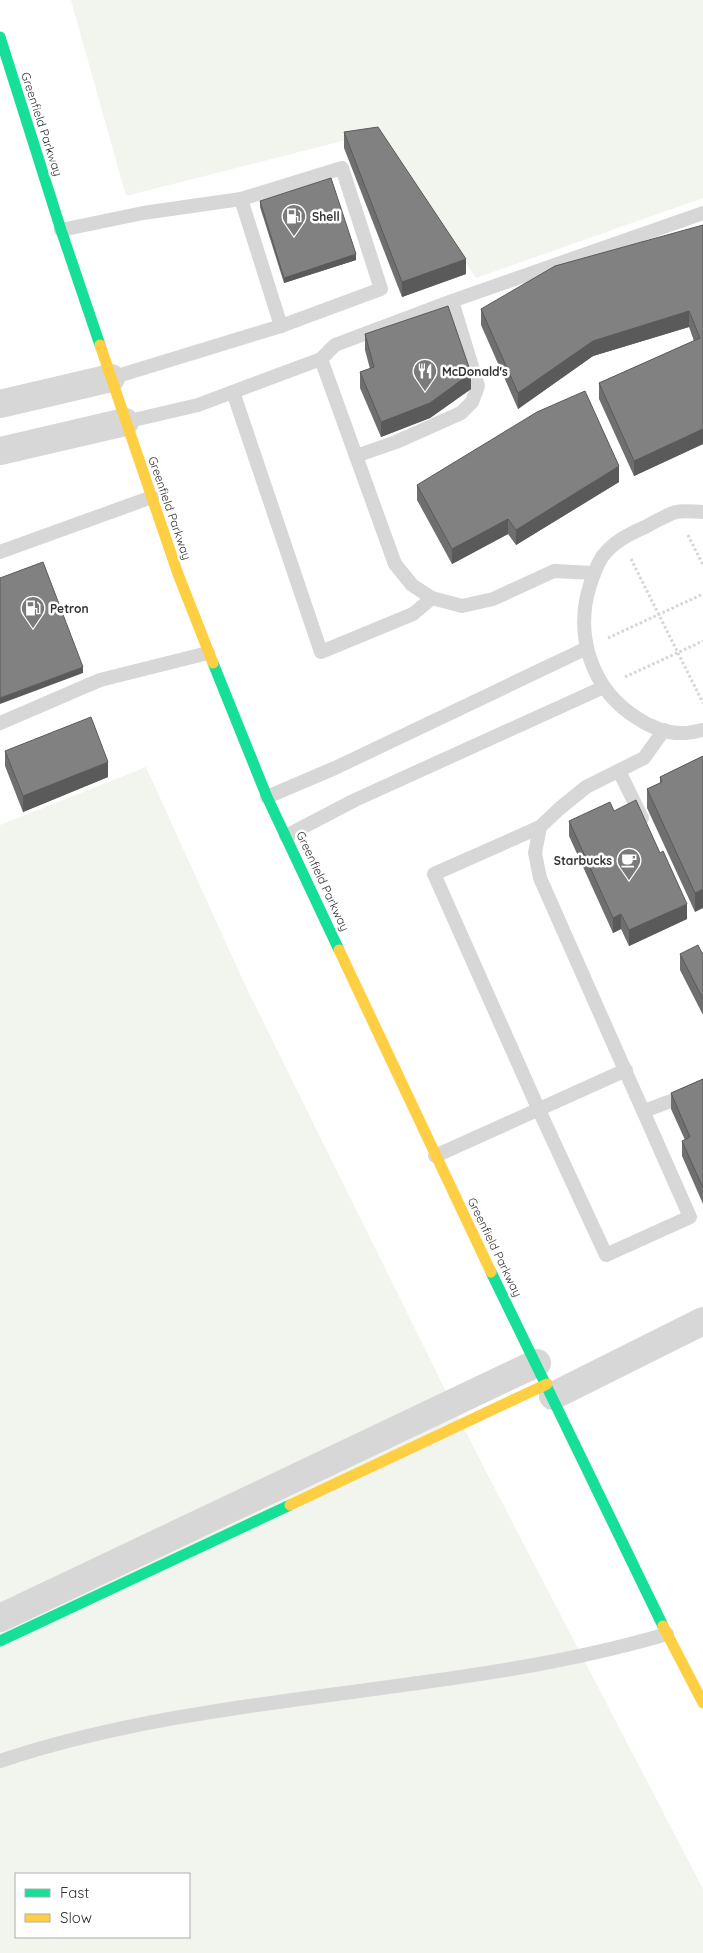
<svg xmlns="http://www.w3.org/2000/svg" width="703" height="1953" font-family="Quicksand,sans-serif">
<rect width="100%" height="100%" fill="#fff"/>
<g fill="#f1f5ed" fill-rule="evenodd">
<polygon points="71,0 703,0 703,198 476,278 379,135 346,140 126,196"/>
<path d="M146,767L246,987L478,1456L703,1889V1953H0V825ZM16,1874H189V1937H16Z"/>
</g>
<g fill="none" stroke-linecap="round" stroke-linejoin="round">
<g stroke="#d6d6d6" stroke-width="3" stroke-dasharray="2.5 2.5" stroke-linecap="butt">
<polyline points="688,535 703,565"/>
<polyline points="631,559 703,703"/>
<polyline points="608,638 703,594"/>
<polyline points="625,677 703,641"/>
</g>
<g stroke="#d7d7d7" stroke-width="14">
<polyline points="241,199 281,326"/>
<polyline points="61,230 143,213 241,199 342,168 381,289 281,326 111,378"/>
<polyline points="321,359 395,564 412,585 432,598 462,606 493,599 554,571 594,573"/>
<polyline points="233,392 321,652 413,614 432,598"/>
<polyline points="125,422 198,405 321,359 335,345 452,301 703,213"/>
<polyline points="356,456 396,442 461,413 472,402 478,386 452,301"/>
<path d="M703,512C695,512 684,510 676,512C666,515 655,522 645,527C629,534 613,542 602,557C597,565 593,576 590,585C574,636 592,690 637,718C650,727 668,734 684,733C690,733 697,731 703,730"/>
<polyline points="0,552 152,497"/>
<polyline points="0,723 100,680 208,653"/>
<polyline points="619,771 642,818"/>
<polyline points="267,797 335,768 587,648"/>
<polyline points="540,827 535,853 540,878 690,1217 606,1255 538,1108 434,874 540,827 559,809 586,787 644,758 664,730"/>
<polyline points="286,836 355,800 604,687"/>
<polyline points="644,1111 703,1089"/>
<polyline points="435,1156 626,1070"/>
<path d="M0,1761C216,1689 449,1698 667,1634"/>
</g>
<g stroke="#d7d7d7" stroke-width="28">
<polyline points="0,404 111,378"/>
<polyline points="0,451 125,422"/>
<polyline points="553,1396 703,1321"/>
<polyline points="0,1618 537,1363"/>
</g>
<g stroke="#16e098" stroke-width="11">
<polyline points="0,37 61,230 100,345"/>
<polyline points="213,663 267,797 339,950"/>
<polyline points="491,1272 663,1626"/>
<polyline points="0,1641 290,1505"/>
</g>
<g stroke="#ffcf43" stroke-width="11">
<polyline points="100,345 178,574 213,663"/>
<polyline points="339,950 491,1272"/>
<polyline points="290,1505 547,1384"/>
<polyline points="663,1626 703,1703"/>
</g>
</g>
<g fill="#6f6f6f">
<polygon points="344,132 466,274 402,297 344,148"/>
<polygon points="260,201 356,260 284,283 260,207"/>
<polygon points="703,225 703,444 634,476 599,399 599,383 694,341 689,327 593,356 518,409 481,325 481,309"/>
<polygon points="365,334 471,389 430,418 381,437 360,388 360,372 370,369 365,350"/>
<polygon points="619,482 516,545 508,534 452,564 417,500 417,485"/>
<polygon points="5,751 108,777 23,812 5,766"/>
<polygon points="703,756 695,912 647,808 647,789 660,783 660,777"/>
<polygon points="569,821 687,919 629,946 621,929 613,933 569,836"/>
<polygon points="702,953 703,953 703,1015 680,970 680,954"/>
<polygon points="703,1079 703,1204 682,1156 682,1141 685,1140 671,1109 671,1093"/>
</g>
<g fill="#5a5a5a">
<polygon points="356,254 356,260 284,283 284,278"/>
<polygon points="466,259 466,274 402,297 402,282"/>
<polygon points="689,311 689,327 593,356 518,409 518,393 593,341"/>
<polygon points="471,373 471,389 430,418 381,437 381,422"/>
<polygon points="703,429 703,444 634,476 634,461"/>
<polygon points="619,466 619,482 516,545 516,530"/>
<polygon points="508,519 508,534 452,564 452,549"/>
<polygon points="83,667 83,673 0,704 0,698"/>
<polygon points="108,762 108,777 23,812 23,796"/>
<polygon points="703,889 703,908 695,912 695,893"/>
<polygon points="687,904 687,919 629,946 629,930"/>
<polygon points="621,914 621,929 613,933 613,918"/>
</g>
<g fill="#818181" stroke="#5a5a5a">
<polygon points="378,127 466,259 402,282 344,132"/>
<polygon points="331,178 356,254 284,278 260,201"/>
<polygon points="703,225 703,429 634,461 599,383 700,338 689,311 593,341 518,393 481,309 555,266"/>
<polygon points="448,306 471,373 430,403 381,422 360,372 374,367 365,334"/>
<polygon points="585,391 619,466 516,530 508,519 452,549 417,485 537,412"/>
<polygon points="43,562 83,667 0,698 0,578"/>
<polygon points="91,717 108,762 23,796 5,751"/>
<polygon points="703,756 703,889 695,893 647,789 662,782 660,777"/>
<polygon points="636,800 660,853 663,851 687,904 629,930 621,914 613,918 569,821 610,802 614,811"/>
<polygon points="698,945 702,953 703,953 703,999 680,954"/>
<polygon points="703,1079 703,1188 682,1141 690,1137 671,1093"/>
</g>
<defs>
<g id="fuel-pin" transform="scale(1.25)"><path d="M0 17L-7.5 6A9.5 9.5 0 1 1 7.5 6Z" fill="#7a7a7a" stroke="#fff"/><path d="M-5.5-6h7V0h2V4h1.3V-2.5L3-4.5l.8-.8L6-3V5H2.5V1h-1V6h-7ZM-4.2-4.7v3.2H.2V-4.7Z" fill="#fff"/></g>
<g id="restaurant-pin" transform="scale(1.25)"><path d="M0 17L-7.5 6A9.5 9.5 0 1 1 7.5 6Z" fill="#7a7a7a" stroke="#fff"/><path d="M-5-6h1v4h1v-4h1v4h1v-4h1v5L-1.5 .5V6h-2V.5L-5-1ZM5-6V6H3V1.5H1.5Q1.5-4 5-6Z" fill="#fff"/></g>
<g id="cafe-pin" transform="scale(1.25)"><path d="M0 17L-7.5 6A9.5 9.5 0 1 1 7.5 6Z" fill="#7a7a7a" stroke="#fff"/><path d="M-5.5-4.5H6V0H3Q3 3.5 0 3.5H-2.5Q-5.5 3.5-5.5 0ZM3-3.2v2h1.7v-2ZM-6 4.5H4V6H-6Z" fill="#fff"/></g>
</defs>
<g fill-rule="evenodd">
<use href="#fuel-pin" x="294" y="216"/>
<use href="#restaurant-pin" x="425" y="371"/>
<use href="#fuel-pin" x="33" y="608"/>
<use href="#cafe-pin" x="629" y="860"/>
</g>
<g text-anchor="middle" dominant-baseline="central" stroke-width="5" stroke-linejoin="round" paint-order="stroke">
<g font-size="12" fill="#333" stroke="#fff">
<text transform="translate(42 124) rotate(72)">Greenfield Parkway</text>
<text transform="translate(170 508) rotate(71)">Greenfield Parkway</text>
<text transform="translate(323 881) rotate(65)">Greenfield Parkway</text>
<text transform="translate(495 1247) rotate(64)">Greenfield Parkway</text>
</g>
<g font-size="12" font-weight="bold" fill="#333" stroke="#fff" text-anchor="start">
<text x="312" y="216">Shell</text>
<text x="442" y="371">McDonald's</text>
<text x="50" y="608">Petron</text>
<text x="612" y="860" text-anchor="end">Starbucks</text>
</g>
</g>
<rect x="15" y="1873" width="175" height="65" fill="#ffffff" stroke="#adadad"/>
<rect x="25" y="1889" width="25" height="8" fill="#16e098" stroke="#adadad"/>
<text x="60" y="1898" font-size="15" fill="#333333">Fast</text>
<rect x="25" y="1914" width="25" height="8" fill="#ffcf43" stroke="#adadad"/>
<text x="60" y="1923" font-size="15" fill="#333333">Slow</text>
</svg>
